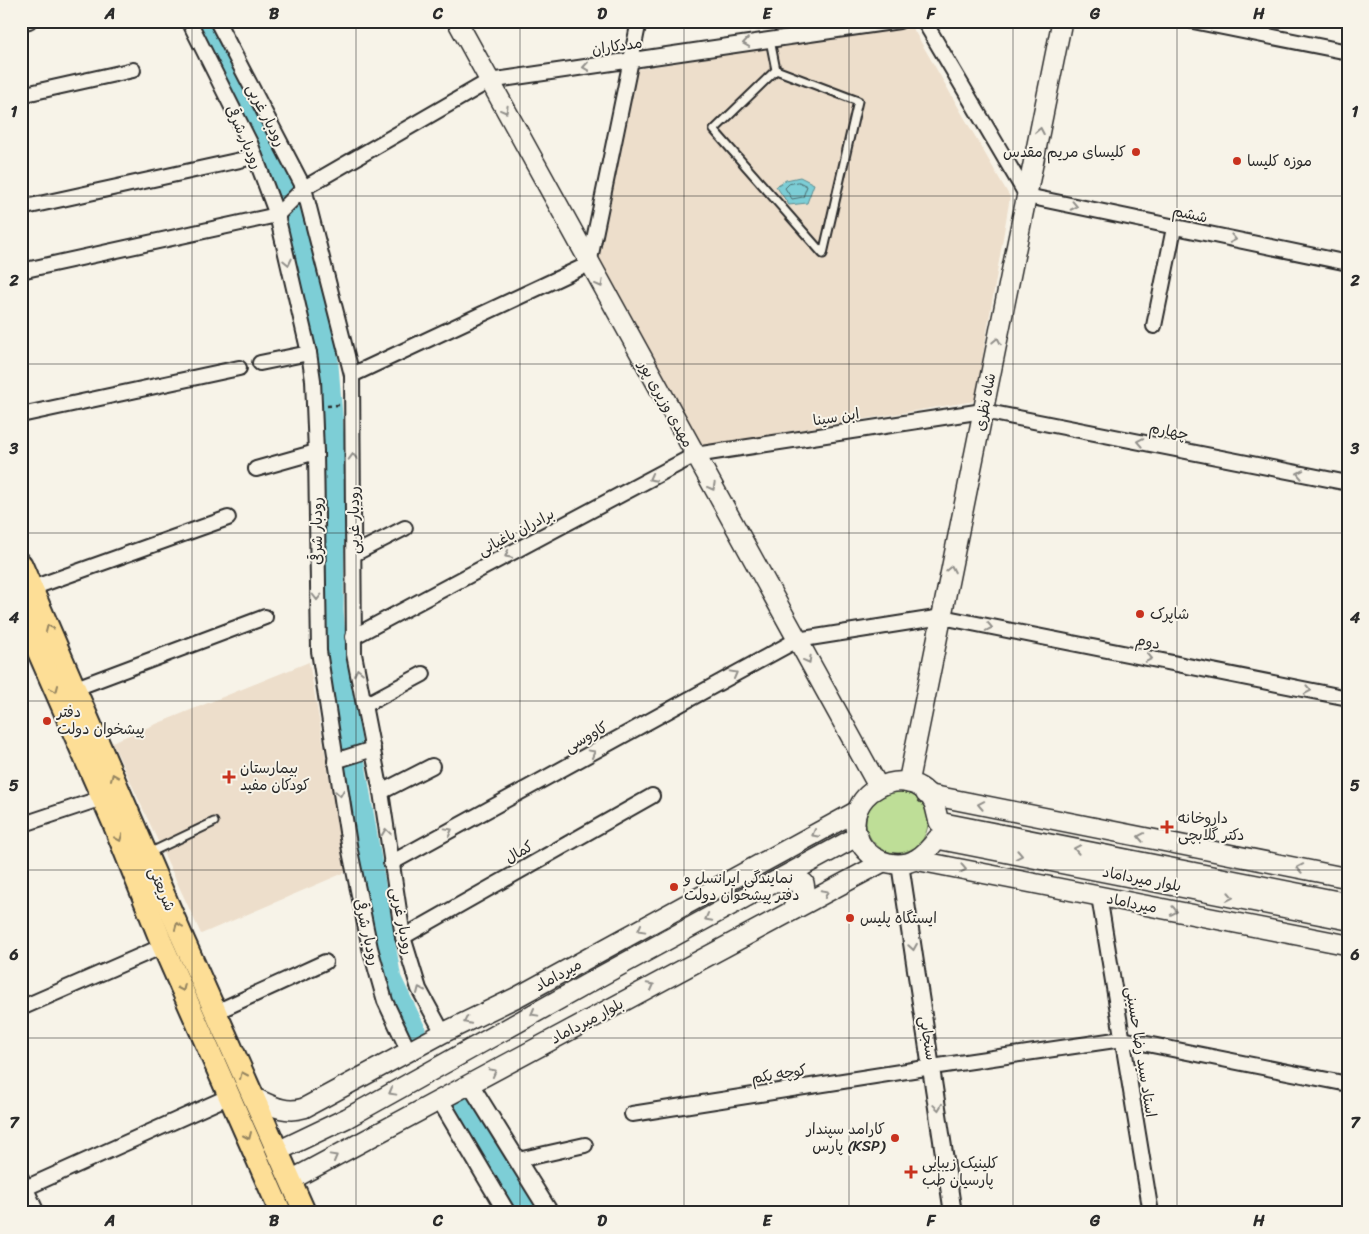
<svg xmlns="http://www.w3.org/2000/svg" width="1369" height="1234" font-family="Sriracha,'Playpen Sans Arabic',sans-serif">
<rect width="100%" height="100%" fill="#f7f3e8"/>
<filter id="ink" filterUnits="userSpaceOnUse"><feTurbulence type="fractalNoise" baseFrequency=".02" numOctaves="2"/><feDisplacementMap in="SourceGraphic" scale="10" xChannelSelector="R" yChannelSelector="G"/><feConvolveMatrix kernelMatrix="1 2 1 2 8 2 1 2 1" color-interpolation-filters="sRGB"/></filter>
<g filter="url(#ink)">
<g fill="#eddecb">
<polygon points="911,25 1010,197 975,401 699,446 597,261 638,69"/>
<polygon points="309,662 346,872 201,934 112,742"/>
</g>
<circle fill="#bede97" stroke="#748461" cx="897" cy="822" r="31"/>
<polygon fill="#7dced6" stroke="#5c8d92" points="800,177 814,184 807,203 789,205 776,186 786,180"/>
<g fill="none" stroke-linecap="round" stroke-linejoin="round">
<polygon stroke="#4c6c6f" stroke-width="1" points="799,182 807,186 803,197 792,199 785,188 789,184"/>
<g stroke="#7dced6" stroke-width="25">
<polyline points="200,21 246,105 300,225 325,353 333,453 331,610 334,651 389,980 413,1030"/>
<polyline points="463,1108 528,1213"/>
</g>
<g stroke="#2b2b2b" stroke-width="11">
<g id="service">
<polyline points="770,40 776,70 714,130 823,254 858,101 776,70"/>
<polyline points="147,854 214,822"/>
</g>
</g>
<g stroke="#2b2b2b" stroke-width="18">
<g id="minor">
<polyline points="189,21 250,143 277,215 309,353 313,380 316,452 319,651 350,851 370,948 385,1001 409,1052"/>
<polyline points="217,21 304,188 352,375 354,654 381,792 403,937 419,989 443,1033"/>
<polyline points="924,21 1027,196 1348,263"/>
<polyline points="1193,21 1348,52"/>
<polyline points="21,23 29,21"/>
<polyline points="21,95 133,70"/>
<polyline points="21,208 254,157"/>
<polyline points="277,215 304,188 489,81 899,21"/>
<polyline points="21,271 277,215"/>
<polyline points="1154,326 1174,228"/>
<polyline points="260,363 309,353"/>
<polyline points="352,375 589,264 639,21"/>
<polyline points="21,415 239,368"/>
<polyline points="256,469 316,452"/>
<polyline points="354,554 405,528"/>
<polyline points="32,588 228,518"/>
<polyline points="353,637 695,455 983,411 1348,483"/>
<polyline points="76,688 265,617"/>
<polyline points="365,705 423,674"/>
<polyline points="335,761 373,749"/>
<polyline points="381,792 432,766"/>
<polyline points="21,825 102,798"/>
<polyline points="391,863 797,640 942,617 1348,698"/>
<polyline points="1099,896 1151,1213"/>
<polyline points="403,937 652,796"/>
<polyline points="21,1008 163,946"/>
<polyline points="216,1012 325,962"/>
<polyline points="632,1114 932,1067 1122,1039 1348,1084"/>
<polyline points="518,1160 585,1145"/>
<polyline points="21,1178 37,1213"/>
<polyline points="21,1190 230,1096"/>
</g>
</g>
<g stroke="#2b2b2b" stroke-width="20">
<g id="tertiary">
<polyline points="900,864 953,1213"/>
<polyline points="470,1084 550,1213"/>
<polyline points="440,1100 507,1213"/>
</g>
</g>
<g stroke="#2b2b2b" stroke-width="22">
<g id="secondary">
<polyline points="457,21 878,786"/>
<polyline points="908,783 1062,21"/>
<polyline points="926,794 1348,878"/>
<polyline points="915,860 1348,945"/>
<polyline points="778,883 798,880 804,883 805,889 792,909"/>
<path d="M1348,903L939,822C937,816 936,809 934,803C911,756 833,795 861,844C867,854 878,861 889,863C911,868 925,855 937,839L1348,920"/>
<path d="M253,1097C271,1105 284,1114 304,1108L443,1033L517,997L857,811"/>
<polyline points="278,1151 347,1118 601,976 858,836"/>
<polyline points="291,1180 883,862"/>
</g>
</g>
<g stroke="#2b2b2b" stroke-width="25">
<g id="primary">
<polyline points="21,564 183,939 305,1213"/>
<polyline points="21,612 113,822 163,946 281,1213"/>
</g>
</g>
<polyline stroke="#2b2b2b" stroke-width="2.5" stroke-dasharray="4 4" stroke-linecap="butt" points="327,406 339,405"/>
<use href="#service" stroke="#f7f3e8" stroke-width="7"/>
<use href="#minor" stroke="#f7f3e8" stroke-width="14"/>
<use href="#tertiary" stroke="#f7f3e8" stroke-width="16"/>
<use href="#secondary" stroke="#f7f3e8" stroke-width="19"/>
<use href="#primary" stroke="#fdde96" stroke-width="21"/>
</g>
<defs><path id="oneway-chevron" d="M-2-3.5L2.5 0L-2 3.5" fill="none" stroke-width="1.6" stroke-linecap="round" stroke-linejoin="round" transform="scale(1.25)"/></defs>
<g stroke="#918f8a">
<use href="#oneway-chevron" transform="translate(746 43) rotate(172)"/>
<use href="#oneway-chevron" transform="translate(586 67) rotate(172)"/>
<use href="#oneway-chevron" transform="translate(505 110) rotate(61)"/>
<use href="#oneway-chevron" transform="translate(1040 131) rotate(-79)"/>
<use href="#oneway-chevron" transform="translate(1074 206) rotate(12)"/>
<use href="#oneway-chevron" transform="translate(1233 239) rotate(11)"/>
<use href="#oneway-chevron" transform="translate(288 262) rotate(77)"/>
<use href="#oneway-chevron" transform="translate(600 284) rotate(61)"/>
<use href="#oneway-chevron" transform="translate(997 341) rotate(-79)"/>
<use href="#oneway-chevron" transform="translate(1140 442) rotate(-169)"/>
<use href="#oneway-chevron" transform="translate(353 457) rotate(-91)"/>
<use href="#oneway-chevron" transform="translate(1300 474) rotate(-169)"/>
<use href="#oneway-chevron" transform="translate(652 478) rotate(152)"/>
<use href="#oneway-chevron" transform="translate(712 487) rotate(61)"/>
<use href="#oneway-chevron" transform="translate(508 555) rotate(152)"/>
<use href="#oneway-chevron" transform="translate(951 569) rotate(-79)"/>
<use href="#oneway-chevron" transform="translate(317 597) rotate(90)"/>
<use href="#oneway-chevron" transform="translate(989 627) rotate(11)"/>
<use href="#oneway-chevron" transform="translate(1149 658) rotate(11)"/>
<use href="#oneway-chevron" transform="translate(808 660) rotate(61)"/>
<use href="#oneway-chevron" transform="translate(358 672) rotate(-102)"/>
<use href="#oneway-chevron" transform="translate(734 674) rotate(-29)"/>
<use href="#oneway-chevron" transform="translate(1308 690) rotate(11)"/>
<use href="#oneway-chevron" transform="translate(592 753) rotate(-29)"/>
<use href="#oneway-chevron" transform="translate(340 793) rotate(81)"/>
<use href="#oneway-chevron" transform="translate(981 805) rotate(-169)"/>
<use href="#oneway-chevron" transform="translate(449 831) rotate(-29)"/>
<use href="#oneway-chevron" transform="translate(386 832) rotate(-98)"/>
<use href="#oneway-chevron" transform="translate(815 834) rotate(151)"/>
<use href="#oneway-chevron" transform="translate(1141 837) rotate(-169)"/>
<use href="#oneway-chevron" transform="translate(1077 849) rotate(-169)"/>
<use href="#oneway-chevron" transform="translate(1019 855) rotate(11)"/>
<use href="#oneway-chevron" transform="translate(1300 868) rotate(-169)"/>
<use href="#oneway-chevron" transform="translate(963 869) rotate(11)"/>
<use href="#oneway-chevron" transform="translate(825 893) rotate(-28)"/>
<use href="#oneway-chevron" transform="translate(1230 897) rotate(11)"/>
<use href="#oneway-chevron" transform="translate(1174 911) rotate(11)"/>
<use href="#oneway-chevron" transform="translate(708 918) rotate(152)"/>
<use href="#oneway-chevron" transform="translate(641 929) rotate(151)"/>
<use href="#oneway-chevron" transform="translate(913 947) rotate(81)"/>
<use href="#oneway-chevron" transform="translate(651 986) rotate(-28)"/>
<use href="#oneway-chevron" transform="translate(420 990) rotate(-114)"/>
<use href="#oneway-chevron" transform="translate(534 1013) rotate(151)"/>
<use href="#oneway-chevron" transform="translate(467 1021) rotate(154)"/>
<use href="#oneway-chevron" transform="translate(493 1072) rotate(-28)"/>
<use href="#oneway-chevron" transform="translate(392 1092) rotate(151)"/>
<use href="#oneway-chevron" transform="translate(938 1107) rotate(82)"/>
<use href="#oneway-chevron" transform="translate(334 1157) rotate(-29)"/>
</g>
<g stroke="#948460">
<use href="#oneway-chevron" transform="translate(49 628) rotate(-114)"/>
<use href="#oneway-chevron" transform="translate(55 689) rotate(67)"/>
<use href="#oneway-chevron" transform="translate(114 777) rotate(-113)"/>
<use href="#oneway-chevron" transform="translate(119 838) rotate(68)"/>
<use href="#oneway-chevron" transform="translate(178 926) rotate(-113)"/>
<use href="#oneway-chevron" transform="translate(182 988) rotate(66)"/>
<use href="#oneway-chevron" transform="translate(243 1075) rotate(-114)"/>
<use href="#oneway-chevron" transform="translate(248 1136) rotate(66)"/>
</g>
</g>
<path fill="none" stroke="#2b2b2b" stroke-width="1" stroke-opacity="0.55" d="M192,21V1213M356,21V1213M520,21V1213M684,21V1213M849,21V1213M1013,21V1213M1177,21V1213M21,196H1348M21,364H1348M21,533H1348M21,701H1348M21,870H1348M21,1038H1348"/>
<g fill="#c8321e" stroke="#f7f3e8" stroke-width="2">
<circle cx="1136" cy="152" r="5"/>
<circle cx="1237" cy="161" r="5"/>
<circle cx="1140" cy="614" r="5"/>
<circle cx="47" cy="721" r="5"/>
<path d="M226.5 769.5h5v5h5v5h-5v5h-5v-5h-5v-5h5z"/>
<path d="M1164.5 819.5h5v5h5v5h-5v5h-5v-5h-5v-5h5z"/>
<circle cx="674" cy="887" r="5"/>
<circle cx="850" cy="918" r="5"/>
<circle cx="895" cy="1138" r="5"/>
<path d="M908.5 1164.5h5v5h5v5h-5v5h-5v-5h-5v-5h5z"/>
</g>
<g text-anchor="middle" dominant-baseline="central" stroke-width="4" stroke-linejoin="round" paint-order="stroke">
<g font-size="15" fill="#2b2b2b" stroke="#f7f3e8">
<text transform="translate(617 46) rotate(-8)">مددکاران</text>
<text transform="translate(266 115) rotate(63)">رودبار غربی</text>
<text transform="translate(244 137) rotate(66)">رودبار شرقی</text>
<text transform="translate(1190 214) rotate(12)">ششم</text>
<text transform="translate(985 402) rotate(-79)">شاه نظری</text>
<text transform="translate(666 404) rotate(61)">مهدی وزیری پور</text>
<text transform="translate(836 417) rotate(-9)">ابن سینا</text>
<text transform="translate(1169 431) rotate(11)">چهارم</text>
<text transform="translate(354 520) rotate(-90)">رودبار غربی</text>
<text transform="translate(317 531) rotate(-90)">رودبار شرقی</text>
<text transform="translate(516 532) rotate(-28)">برادران باغیانی</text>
<text transform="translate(1148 642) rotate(11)">دوم</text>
<text transform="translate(586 737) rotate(-29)">کاووسی</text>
<text transform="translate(519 852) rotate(-30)">کمال</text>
<text transform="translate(1142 879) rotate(11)">بلوار میرداماد</text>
<text transform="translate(162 889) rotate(67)">شریعتی</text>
<text transform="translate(1132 903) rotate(11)">میرداماد</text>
<text transform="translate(402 921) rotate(79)">رودبار غربی</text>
<text transform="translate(367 932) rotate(77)">رودبار شرقی</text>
<text transform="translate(558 975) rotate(-29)">میرداماد</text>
<text transform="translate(587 1021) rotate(-28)">بلوار میرداماد</text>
<text transform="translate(928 1038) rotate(81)">سنجابی</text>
<text transform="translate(1141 1052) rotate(81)">استاد سید رضا حسینی</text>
<text transform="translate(779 1074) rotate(-9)">کوچه یکم</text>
</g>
<g font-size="15" fill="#2b2b2b" stroke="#f7f3e8" text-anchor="start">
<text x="1126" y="152" text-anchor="end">کلیسای مریم مقدس</text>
<text x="1247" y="161">موزه کلیسا</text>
<text x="1150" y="614">شاپرک</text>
<text x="57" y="712">دفتر<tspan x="57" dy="17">پیشخوان دولت</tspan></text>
<text x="240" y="768">بیمارستان<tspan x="240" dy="17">کودکان مفید</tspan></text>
<text x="1178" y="818">داروخانه<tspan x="1178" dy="17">دکتر گلابچی</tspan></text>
<text x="684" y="878">نمایندگی ایرانسل و<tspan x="684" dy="17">دفتر پیشخوان دولت</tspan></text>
<text x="860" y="918">ایستگاه پلیس</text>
<text x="885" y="1129" text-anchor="end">کارامد سپندار<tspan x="885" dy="17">پارس (KSP)</tspan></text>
<text x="922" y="1163">کلینیک زیبایی<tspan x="922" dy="17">پارسیان طب</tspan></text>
</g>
</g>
<rect width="1369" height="1234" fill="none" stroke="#f7f3e8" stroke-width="55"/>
<rect x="28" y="28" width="1314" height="1178" fill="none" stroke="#2b2b2b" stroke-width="2"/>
<g font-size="16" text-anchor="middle" font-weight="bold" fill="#2b2b2b">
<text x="110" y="19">A</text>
<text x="274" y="19">B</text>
<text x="438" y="19">C</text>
<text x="602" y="19">D</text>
<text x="767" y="19">E</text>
<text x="931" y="19">F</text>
<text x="1095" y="19">G</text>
<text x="1259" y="19">H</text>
<text x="14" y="117">1</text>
<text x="1355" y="117">1</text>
<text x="14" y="286">2</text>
<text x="1355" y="286">2</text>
<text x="14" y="454">3</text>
<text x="1355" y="454">3</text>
<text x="14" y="623">4</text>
<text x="1355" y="623">4</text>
<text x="14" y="791">5</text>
<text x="1355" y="791">5</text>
<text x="14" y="960">6</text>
<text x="1355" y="960">6</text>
<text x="14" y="1128">7</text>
<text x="1355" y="1128">7</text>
<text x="110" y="1226">A</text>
<text x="274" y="1226">B</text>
<text x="438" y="1226">C</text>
<text x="602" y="1226">D</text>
<text x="767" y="1226">E</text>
<text x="931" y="1226">F</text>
<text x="1095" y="1226">G</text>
<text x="1259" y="1226">H</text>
</g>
</svg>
